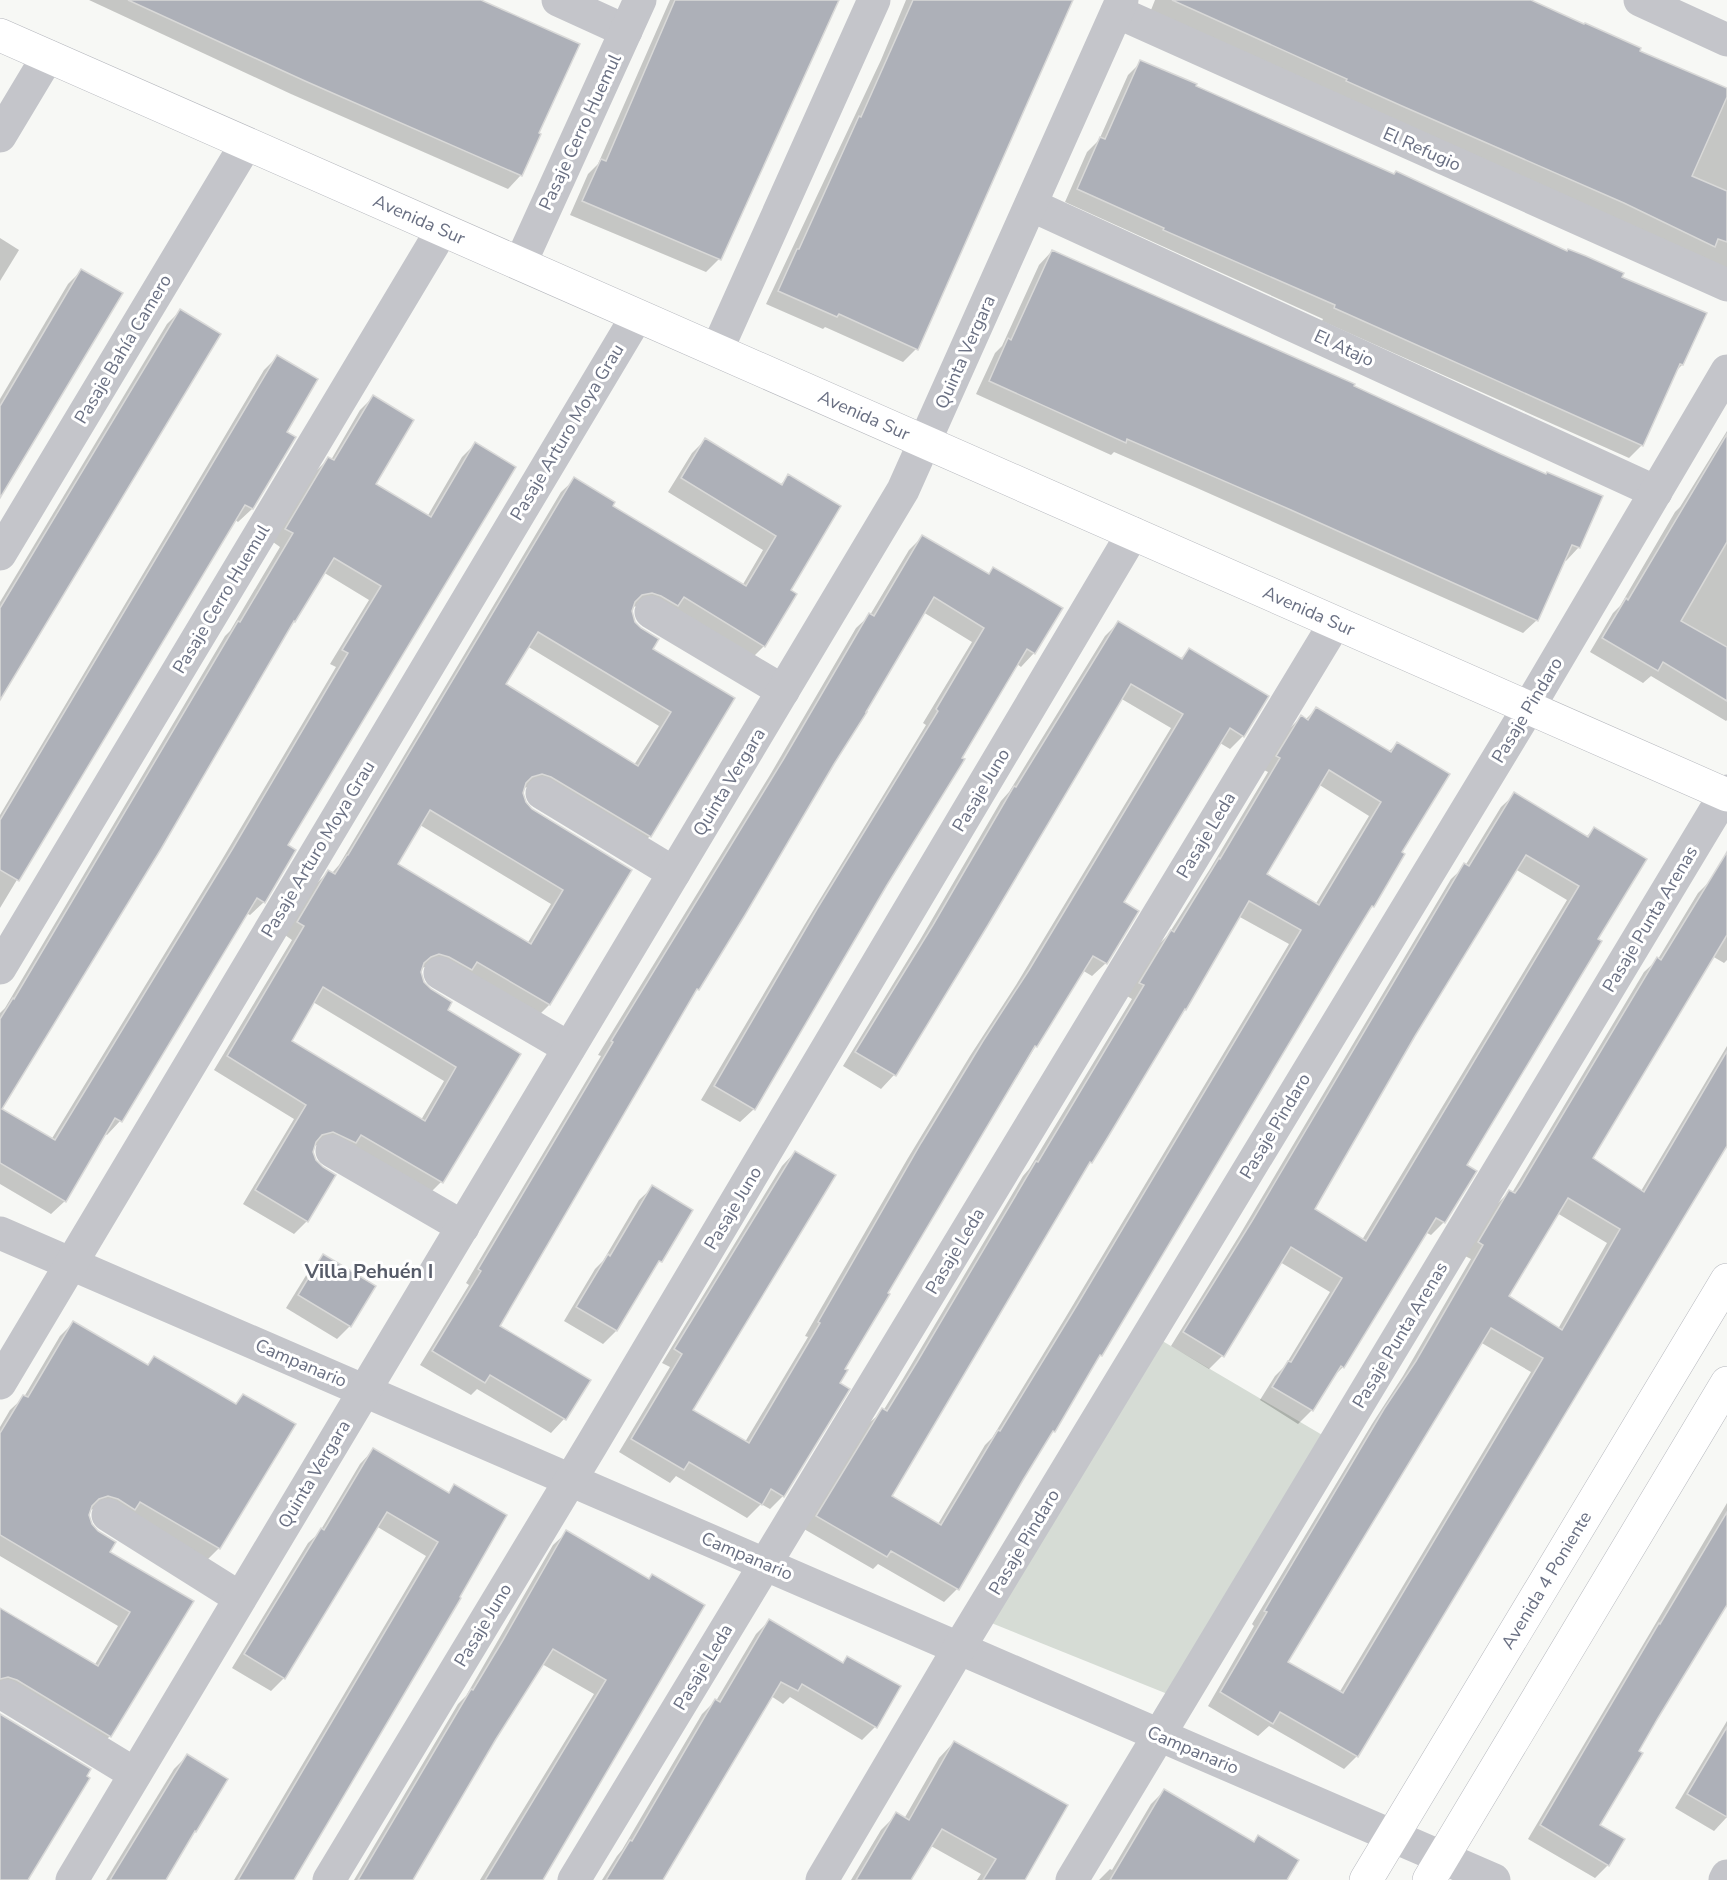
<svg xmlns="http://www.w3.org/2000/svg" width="1727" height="1880" font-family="'Nunito Sans',sans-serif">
<rect width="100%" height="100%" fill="#f7f8f5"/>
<polygon fill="#d6dcd5" points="1159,1339 1324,1436 1170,1695 989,1622"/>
<g fill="#0003" fill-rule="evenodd">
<polygon points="89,0 479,0 537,134 521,175 508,189 291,94"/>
<polygon points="670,0 838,0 719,259 706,272 570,215 588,174 598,164"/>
<polygon points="906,0 1071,0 916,349 903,362 825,327 823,329 766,304 881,60"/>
<polygon points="1155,0 1529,0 1727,91 1727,273 1151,10"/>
<polygon points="1141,62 1620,278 1682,365 1674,373 1642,445 1629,458 1322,321 1323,319 1065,202 1087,152 1099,140 1128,75"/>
<polygon points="0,238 19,250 0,281"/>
<polygon points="1052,251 1546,476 1579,547 1566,561 1564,560 1537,620 1523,633 1197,488 1114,452 1111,455 976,394 995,353 1002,346 1039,265"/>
<polygon points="82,270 0,496 0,399 68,284"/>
<polygon points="180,311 0,698 0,602 167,324"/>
<polygon points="278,356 285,432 294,438 252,509 238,522 234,519 0,908 0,815 264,370"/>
<polygon points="373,397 374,485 427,517 462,457 475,444 286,846 264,902 250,915 246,913 120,1121 107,1135 104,1133 65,1201 51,1214 0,1184 0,1110 51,1140 220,863 336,667 330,664 369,600 323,572 0,1109 0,1013 5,1008 225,636 230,631 280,547 273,542 315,472 328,459 331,460 360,410"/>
<polygon points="1727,431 1727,720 1726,721 1651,676 1643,683 1590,652 1613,613 1620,606 1675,512 1680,507"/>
<path d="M705,440L780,485L789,476V591L764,646L751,659L638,606L632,607L631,611L634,622L651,649L733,699L650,836L637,850L528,787L523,788L522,793L525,803L531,810L630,870L549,1005L536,1018L425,967L421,968L420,972L422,983L445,1010L519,1054L441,1182L428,1195L319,1145L313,1146L307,1221L294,1234L243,1204L294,1119L214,1070L292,940L285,935L315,885L329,871L332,873L339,865L561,492L575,479L611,506L742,586L763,550L668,492L692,453ZM527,646L659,726L634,765L503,685ZM420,825L551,904L527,944L396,864ZM313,1002L444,1081L421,1120L290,1041Z"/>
<polygon points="922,537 987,575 994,569 1034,653 1021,667 1017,664 754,1109 740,1122 701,1100 805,924 926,725 923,723 972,642 923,612 744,914 697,989 692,994 498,1326 588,1380 564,1419 551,1433 477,1389 471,1395 420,1365 469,1285 466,1283 601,1056 598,1055 770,775 856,628 870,615 909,550"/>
<polygon points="1119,622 1180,659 1190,650 1243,736 1230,749 1220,743 1122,903 1106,963 1092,976 1082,970 933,1215 843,1370 783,1496 770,1509 761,1504 747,1518 676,1476 670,1483 619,1452 670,1367 662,1363 782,1166 795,1152 691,1410 745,1442 808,1337 805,1336 908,1158 970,1056 1016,985 1171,728 1120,698 987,925 894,1075 881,1089 843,1066 920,940 1001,801 1009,792 1105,636"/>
<path d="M1316,709L1388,752L1397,744L1400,853L1373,906L1365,914L1101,1355L1096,1360L1053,1431L1047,1438L957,1589L944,1602L878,1564L873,1569L804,1529L869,1423L883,1411L904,1377L1023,1176L1029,1169L1132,999L1127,996L1158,945L1168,935L1210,869L1268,772L1264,770L1288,730L1301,717L1305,720ZM1318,784L1369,816L1315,905L1265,875ZM1238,916L1289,944L1064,1320L992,1438L985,1445L938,1524L890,1496L1086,1168L1091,1162L1179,1016L1185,1010Z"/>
<path d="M1515,794L1586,837L1594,829L1596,939L1465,1165L1444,1222L1431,1235L1425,1232L1343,1367L1331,1379L1312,1410L1298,1424L1260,1400L1275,1376L1285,1366L1330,1292L1280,1262L1222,1356L1209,1369L1171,1346L1239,1236L1451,879L1465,866L1501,807ZM1515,869L1567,900L1362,1240L1313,1209L1414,1035Z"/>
<path d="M1711,880L1727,890V960L1724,963L1712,956L1591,1159L1641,1191L1727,1046V1142L1357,1756L1344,1769L1269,1726L1258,1736L1208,1706L1254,1626L1252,1624L1372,1424L1403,1376L1471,1259L1465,1256L1496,1205L1509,1192L1512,1193L1644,972L1658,959L1698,893ZM1557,1213L1607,1243L1558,1329L1507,1296ZM1480,1342L1531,1372L1339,1693L1286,1662Z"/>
<polygon points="653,1187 660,1261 652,1269 616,1331 603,1344 564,1321 595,1269 603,1261 639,1200"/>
<polygon points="323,1256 350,1326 337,1339 286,1308 310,1269"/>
<polygon points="73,1323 146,1366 154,1358 234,1405 243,1396 219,1548 206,1561 94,1509 89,1510 88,1515 90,1525 108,1553 192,1602 110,1736 96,1750 0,1692 0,1610 94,1666 118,1626 0,1556 0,1427 10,1410 24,1397 60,1336"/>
<polygon points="373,1450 447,1494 455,1486 505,1516 294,1880 234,1880 426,1556 376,1526 284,1678 271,1691 232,1668 308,1543 319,1533 360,1464"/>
<polygon points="1727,1503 1727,1600 1656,1718 1598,1825 1608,1865 1595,1878 1528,1839"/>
<polygon points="567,1532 648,1580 652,1576 542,1880 480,1880 594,1694 542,1664 495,1738 411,1880 354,1880 458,1704 466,1696 553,1545"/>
<polygon points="769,1621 841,1664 848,1658 875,1727 862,1740 790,1697 783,1704 771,1696 656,1880 602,1880 617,1856 622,1850 702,1714 715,1701 716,1701 756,1634"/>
<polygon points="1727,1721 1727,1817 1714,1831 1675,1808"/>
<polygon points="954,1742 1023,1880 977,1880 981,1874 931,1846 910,1880 851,1880 881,1830 897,1814 904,1819 939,1758"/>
<polygon points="187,1756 164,1880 106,1880 174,1769"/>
<polygon points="1164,1791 1252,1843 1258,1837 1285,1880 1099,1880 1110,1869 1112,1870 1151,1804"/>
</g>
<g fill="#adb0b8" stroke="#d9d9d8" stroke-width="1.5" fill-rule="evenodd">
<polygon points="128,0 481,0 580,44 539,133 541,134 522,176 305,81"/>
<polygon points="675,0 839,0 721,260 582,201 601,159 606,161"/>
<polygon points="913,0 1073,0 918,350 839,314 837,317 778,291 797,249 799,249 859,116 861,117"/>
<polygon points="1172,0 1531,0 1584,24 1585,23 1641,48 1640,51 1727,88 1727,97 1692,176 1727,191 1727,242 1718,239 1715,247 1624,203 1402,106 1346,81 1347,79"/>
<polygon points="1140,60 1197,84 1196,86 1394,174 1396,171 1567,251 1568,249 1586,256 1624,273 1622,277 1707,313 1683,365 1680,364 1643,446 1334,308 1335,305 1163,230 1164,228 1077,189 1100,137 1105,139"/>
<polygon points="1052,250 1355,384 1354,386 1501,454 1546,474 1547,472 1603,496 1580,548 1572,545 1538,621 1291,510 1127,439 1126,443 989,381 1008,338 1011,340"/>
<polygon points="81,269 123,293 0,498 0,406"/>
<polygon points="180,309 221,334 0,700 0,608"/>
<polygon points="277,355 318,379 287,432 296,437 253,509 245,505 19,881 0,870 0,820"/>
<path d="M373,395L414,420L376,484L431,517L475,442L516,467L288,845L296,850L265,903L257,898L122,1122L115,1118L66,1202L0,1163V1019L13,998L14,999L238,621L240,622L293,533L285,529L328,457L334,460ZM334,558L381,586L342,650L348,653L233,848L55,1140L2,1109L161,849L294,621L295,622Z"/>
<polygon points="1727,434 1727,542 1681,621 1727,647 1727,701 1663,662 1658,671 1602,638 1626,598 1628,600"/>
<path d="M705,438L782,485L788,474L841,506L791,590L797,594L765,647L684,597L678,606L661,596L652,593L642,595L635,602L632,611L635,622L641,628L659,639L653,649L735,698L651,837L551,777L542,774L532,777L526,783L523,793L526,802L532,809L632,870L550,1005L477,962L472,970L449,957L439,954L431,957L424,963L421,972L424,982L431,989L452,1002L448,1010L521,1054L443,1183L361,1135L356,1143L333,1132L322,1135L316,1142L313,1152L316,1160L323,1167L336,1175L308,1222L255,1190L306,1105L227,1056L304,926L297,922L328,870L335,874L347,855H348L574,477L615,502L613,506L746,586L776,536L681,478ZM538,632L671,712L638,766L506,684ZM430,810L563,890L531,944L398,864ZM323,987L456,1067L425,1121L292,1041Z"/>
<polygon points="922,535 989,574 993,567 1063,608 1035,654 1027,649 962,758 965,759 887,885 755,1110 714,1086 817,909 938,711 936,709 984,628 934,597 866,712 867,712 834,764 745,915 699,990 697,989 500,1326 591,1380 566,1420 490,1375 485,1383 432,1351 481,1271 478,1269 613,1042 611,1041 783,760 869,613 874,616"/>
<polygon points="1118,621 1182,659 1189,648 1269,696 1244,737 1230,728 1124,902 1139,911 1107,964 1093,956 1037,1047 1035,1046 888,1293 890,1294 845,1369 848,1370 840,1383 850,1389 784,1497 771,1489 762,1505 689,1462 684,1470 631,1439 682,1354 674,1349 795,1151 836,1175 693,1410 749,1443 820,1323 818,1322 921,1143 983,1041 1029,970 1183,714 1131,684 988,925 896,1076 855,1052 933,925 1014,786 1016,787"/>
<path d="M1316,707L1391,752L1397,742L1450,774L1402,852L1405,854L1374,907L1372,906L1342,955L1102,1356L1100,1355L1055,1432L1053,1431L1023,1480L959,1590L891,1551L887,1557L816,1516L882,1408L887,1411L917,1362L1036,1161L1038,1162L1144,985L1139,983L1171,930L1174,932L1219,858L1220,859L1280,758L1276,756L1301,715L1308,720ZM1329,770L1381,802L1319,905L1267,874ZM1249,901L1301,930L1077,1305L1000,1431L998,1430L941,1525L892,1496L1090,1162L1092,1163L1108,1137L1185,1009L1186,1010Z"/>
<path d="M1514,792L1588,837L1594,827L1647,859L1598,939L1602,941L1467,1165L1477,1171L1445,1223L1436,1218L1344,1368L1341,1366L1313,1411L1272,1387L1288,1361L1291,1362L1342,1278L1291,1247L1224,1357L1183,1332L1252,1221L1464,863L1469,866ZM1526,855L1579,886L1366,1241L1315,1209L1415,1036Z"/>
<path d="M1727,852V935L1593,1158L1644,1192L1727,1051V1146L1358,1757L1280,1712L1273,1724L1220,1692L1267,1612L1264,1611L1384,1409L1416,1361L1483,1245L1478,1242L1509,1190L1515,1193L1520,1186L1657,957L1661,960ZM1568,1198L1620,1229L1562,1330L1509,1296ZM1491,1328L1543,1358L1343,1693L1288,1662Z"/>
<polygon points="652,1185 693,1210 662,1262 659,1261 617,1331 576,1307 608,1254 610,1256"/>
<polygon points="323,1254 376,1286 351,1327 298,1295"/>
<polygon points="73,1321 148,1365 154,1356 236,1404 243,1394 296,1424 220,1549 140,1502 135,1510 118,1499 108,1496 99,1499 92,1506 89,1515 92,1524 98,1531 116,1542 110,1552 194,1601 111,1737 17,1680 8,1677 0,1679 0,1608 98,1666 130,1612 0,1535 0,1433 23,1395 28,1397"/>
<polygon points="373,1448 449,1493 454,1484 507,1515 460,1597 461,1598 294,1880 238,1880 438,1542 387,1512 285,1679 244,1654 321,1528 324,1530"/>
<polygon points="1727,1512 1727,1605 1658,1718 1639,1751 1643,1753 1600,1825 1625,1839 1609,1866 1540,1825 1659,1623 1660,1624"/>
<polygon points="566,1530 649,1579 652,1574 705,1605 543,1880 485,1880 606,1680 553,1649 496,1739 413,1880 358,1880 471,1689 473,1690 503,1640"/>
<polygon points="769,1619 843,1663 847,1656 901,1686 877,1728 802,1684 798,1691 781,1682 663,1880 606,1880 630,1840 632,1841 715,1699 720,1702"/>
<polygon points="0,1714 91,1769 87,1776 90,1778 28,1880 0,1880"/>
<polygon points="1727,1727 1727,1817 1687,1794"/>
<polygon points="954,1741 1068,1805 1025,1880 983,1880 996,1859 942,1829 911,1880 856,1880 896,1812 909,1820"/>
<polygon points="187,1754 228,1779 196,1832 195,1831 166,1880 110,1880"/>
<polygon points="1164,1789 1254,1842 1258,1835 1299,1860 1287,1880 1110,1880"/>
</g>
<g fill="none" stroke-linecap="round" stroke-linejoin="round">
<g stroke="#b6b8be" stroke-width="34">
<g id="secondary">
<path id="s1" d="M0,35L1727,795"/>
<path id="s2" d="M1366,1880L1727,1280"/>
<polyline points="1429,1880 1727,1383"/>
</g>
</g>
<g stroke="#c4c5ca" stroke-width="33">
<polyline points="558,0 626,31"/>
<polyline points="1640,0 1727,40"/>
<polyline points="1117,12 1727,285"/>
<polyline points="0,136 48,56"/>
<polyline points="1031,205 1656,492"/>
<polyline points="520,264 640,0"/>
<polyline points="717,350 874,0"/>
<polyline points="0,554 246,144"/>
<polyline points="651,612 783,691"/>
<polyline points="542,793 674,873"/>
<polyline points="0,968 442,230"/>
<polyline points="440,973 569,1048"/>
<polyline points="332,1151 463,1227"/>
<polyline points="0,1233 1494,1880"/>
<polyline points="0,1383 637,316"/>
<polyline points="108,1515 240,1598"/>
<polyline points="7,1696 135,1774"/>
<polyline points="72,1880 903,490 1122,0"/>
<polyline points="329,1880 591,1446 1133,533"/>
<polyline points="574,1880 1335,623"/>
<polyline points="822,1880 959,1648 1529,707 1727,371"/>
<polyline points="1072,1880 1727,791"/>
<polyline points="1725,1880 1727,1876"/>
</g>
<use href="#secondary" stroke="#fff" stroke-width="33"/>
</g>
<g text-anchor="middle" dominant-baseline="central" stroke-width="6" stroke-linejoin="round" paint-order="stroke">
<g font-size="18" fill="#6a7083" stroke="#fff">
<text transform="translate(580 132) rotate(-65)">Pasaje Cerro Huemul</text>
<text transform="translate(1422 149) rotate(24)">El Refugio</text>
<text stroke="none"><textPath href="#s1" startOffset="458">Avenida Sur</textPath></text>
<text transform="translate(1344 348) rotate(25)">El Atajo</text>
<text transform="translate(123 349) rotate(-59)">Pasaje Bahía Camero</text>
<text transform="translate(965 352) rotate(-66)">Quinta Vergara</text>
<text stroke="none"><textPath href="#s1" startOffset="944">Avenida Sur</textPath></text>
<text transform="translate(567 432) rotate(-59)">Pasaje Arturo Moya Grau</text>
<text transform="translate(221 599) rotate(-59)">Pasaje Cerro Huemul</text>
<text stroke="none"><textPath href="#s1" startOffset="1430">Avenida Sur</textPath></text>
<text transform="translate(1527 710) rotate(-59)">Pasaje Pindaro</text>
<text transform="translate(729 782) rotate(-59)">Quinta Vergara</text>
<text transform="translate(981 790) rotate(-59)">Pasaje Juno</text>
<text transform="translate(1206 835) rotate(-59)">Pasaje Leda</text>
<text transform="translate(318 849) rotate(-59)">Pasaje Arturo Moya Grau</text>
<text transform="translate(1650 919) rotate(-59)">Pasaje Punta Arenas</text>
<text transform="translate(1275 1126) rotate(-59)">Pasaje Pindaro</text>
<text transform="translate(733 1208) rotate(-59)">Pasaje Juno</text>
<text transform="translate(955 1251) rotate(-59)">Pasaje Leda</text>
<text transform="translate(1400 1335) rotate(-59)">Pasaje Punta Arenas</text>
<text transform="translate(301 1363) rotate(23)">Campanario</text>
<text transform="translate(314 1474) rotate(-59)">Quinta Vergara</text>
<text transform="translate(1024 1542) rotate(-59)">Pasaje Pindaro</text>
<text transform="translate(747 1556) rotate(23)">Campanario</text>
<text stroke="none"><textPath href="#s2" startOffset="350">Avenida 4 Poniente</textPath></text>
<text transform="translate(483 1625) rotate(-59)">Pasaje Juno</text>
<text transform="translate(703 1667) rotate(-59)">Pasaje Leda</text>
<text transform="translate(1193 1750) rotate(23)">Campanario</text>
</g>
<g font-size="20" font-weight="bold" fill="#575c69" stroke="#fff">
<text x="369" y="1271">Villa Pehuén I</text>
</g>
</g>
</svg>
